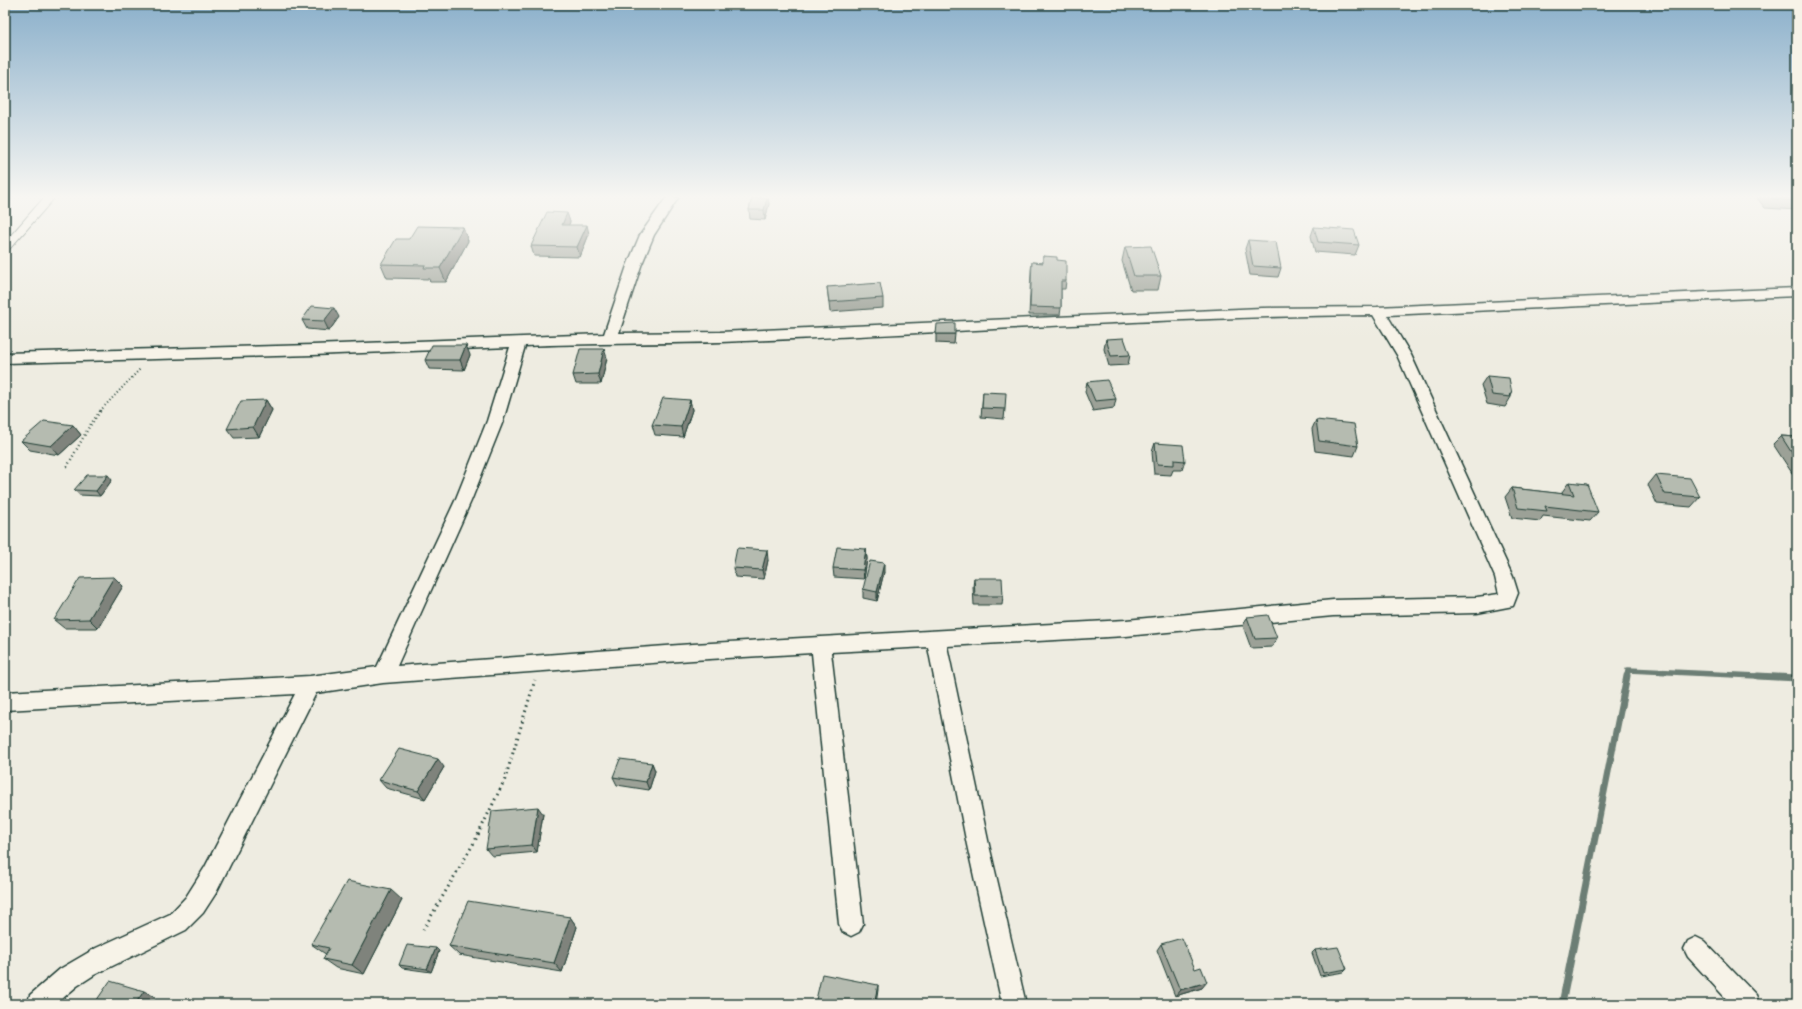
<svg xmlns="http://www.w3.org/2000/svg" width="1802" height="1009" font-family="'Indie Flower',sans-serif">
<rect width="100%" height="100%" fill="#eeece1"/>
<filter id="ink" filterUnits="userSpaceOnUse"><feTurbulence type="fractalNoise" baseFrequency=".025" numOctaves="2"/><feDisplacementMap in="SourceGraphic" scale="8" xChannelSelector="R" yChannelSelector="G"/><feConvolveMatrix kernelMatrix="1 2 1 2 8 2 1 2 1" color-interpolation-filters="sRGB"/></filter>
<g filter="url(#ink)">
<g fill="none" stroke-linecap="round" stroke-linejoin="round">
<polyline stroke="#6c7e74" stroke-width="5.5" points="1627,677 1628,670 1779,677"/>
<g stroke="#6c7e74" stroke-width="7">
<polyline points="1758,676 1797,678"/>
<polyline points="1562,1004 1627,676"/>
</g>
<g stroke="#1f3d34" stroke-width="10">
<polyline id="service" points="5,248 49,198"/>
</g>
<g stroke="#1f3d34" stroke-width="3">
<g id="minor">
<path d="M666,198H678L654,235L641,266L619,333L720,332L1262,308L1377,307L1797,288V296L1387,315L1411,355L1513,577L1518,593L1513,606L1477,613L1333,616L1126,636L947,646L989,845L1026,1004H1002L967,845L928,647L831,652L863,924L859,932L851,936L843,932L839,924L812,653L693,660L383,683L316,693L216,893L203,913L186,930L94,975L77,986L56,1004H27L30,995L60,969L96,948L170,914L186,897L205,867L295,694L5,710V692L310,676L377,667L455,501L487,421L510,347L313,355L5,363V353L313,345L604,334L627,266L640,235ZM1373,315L1397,355L1495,577L1499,594L1477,597L1333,600L1126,620L693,644L397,666L471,501L503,421L525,346C591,343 656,344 721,342C938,334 1155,317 1373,315Z"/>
<polygon points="1696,937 1704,941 1756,995 1759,1004 1731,1004 1688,957 1684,949 1688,941"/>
</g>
</g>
<polyline stroke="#1f3d34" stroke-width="2" stroke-dasharray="1 2.5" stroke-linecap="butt" points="100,411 141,368"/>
<polyline stroke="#1f3d34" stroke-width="2.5" stroke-dasharray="1 3" stroke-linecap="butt" points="67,467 89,427 101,410"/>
<polyline stroke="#1f3d34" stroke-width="3" stroke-dasharray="1.5 4" stroke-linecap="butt" points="423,930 475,841 505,779 535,680"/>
<use href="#service" stroke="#f7f3e8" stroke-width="8"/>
<use href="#minor" fill="#f7f3e8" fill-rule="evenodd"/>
</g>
<g fill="#9ca197" stroke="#1f3d34">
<polygon points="752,198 768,198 769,204 765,220 750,219 749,210"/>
<polygon points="1757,198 1797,198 1797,210 1765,208"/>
<polygon points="567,213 570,222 568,225 589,234 580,257 534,256 531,246"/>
<polygon points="463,227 468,241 446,282 430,282 429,279 387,278 381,264 409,239"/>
<polygon points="1314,227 1359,245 1355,255 1315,252 1311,236"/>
<polygon points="1248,240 1281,268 1278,277 1250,275 1245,249"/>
<polygon points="1125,247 1161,276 1158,290 1131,290 1122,261"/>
<polygon points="1043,256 1057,260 1066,281 1065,289 1061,289 1061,308 1060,315 1029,315 1031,270 1032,262 1043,263"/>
<polygon points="827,287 883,298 883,308 830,312"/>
<polygon points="339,317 329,331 307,329 302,320"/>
<polygon points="936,334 955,334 954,344 936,343"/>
<polygon points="1106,339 1130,355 1128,365 1109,366 1104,349"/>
<polygon points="470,355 464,370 429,369 425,360"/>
<polygon points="607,358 601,384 576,384 573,375"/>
<polygon points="1487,376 1512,394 1511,396 1511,397 1505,407 1487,404 1481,385"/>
<polygon points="1087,382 1116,399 1114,408 1093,411 1085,392"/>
<polygon points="983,392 1005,409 1004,419 981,417"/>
<polygon points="266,400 272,410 259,437 234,438 227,429"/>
<polygon points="690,400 692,410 683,437 655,435 652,425"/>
<polygon points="1316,420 1358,446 1354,456 1315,451 1312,429"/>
<polygon points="73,425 81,435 59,455 30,450 21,441"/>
<polygon points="1781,436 1797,437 1797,477 1794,476 1773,444"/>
<polygon points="1155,443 1185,461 1182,470 1173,470 1171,475 1154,474 1152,452"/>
<polygon points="1656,475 1700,497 1691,507 1657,504 1648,485"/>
<polygon points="112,480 100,496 79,495 74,490"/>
<polygon points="1569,482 1598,512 1590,521 1543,516 1540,521 1512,518 1505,497 1512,488 1563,494 1562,492"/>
<polygon points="866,549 867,559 864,579 834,577 833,568"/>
<polygon points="768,560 764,579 735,577 733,568"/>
<polygon points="884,572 877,601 863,598 863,589"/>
<polygon points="114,577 123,586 98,628 64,628 54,620"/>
<polygon points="974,578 1003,596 1002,605 974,605 973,587"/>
<polygon points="1247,617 1277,638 1272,647 1251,648 1243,626"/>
<polygon points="652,763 655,771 649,790 617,785 613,777"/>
<polygon points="444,767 425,799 386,788 379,780"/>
<polygon points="543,814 537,852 492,856 486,849"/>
<polygon points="402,900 364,974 336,968 323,959 326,954 324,953 311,944"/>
<polygon points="570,917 577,927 562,972 459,955 449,946"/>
<polygon points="1161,944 1195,969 1202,988 1175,996 1157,950"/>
<polygon points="1315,950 1347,969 1344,972 1320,976 1312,953"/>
<polygon points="439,951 431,972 402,968 399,965"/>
</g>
<g fill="#7f837b" stroke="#1f3d34">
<polygon points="767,198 768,198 769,204 765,220 764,210"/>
<polygon points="567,213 570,222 565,234 562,225"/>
<polygon points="587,225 589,234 580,257 577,247"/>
<polygon points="463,227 468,241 446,282 440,268"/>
<polygon points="334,308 339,317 329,331 324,321"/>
<polygon points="466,345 470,355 464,370 460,360"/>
<polygon points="604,349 607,358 601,384 598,374"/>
<polygon points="266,400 272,410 259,437 253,427"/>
<polygon points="690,400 692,410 683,437 681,427"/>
<polygon points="73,425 81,435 59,455 51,446"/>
<polygon points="108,475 112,480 100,496 96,491"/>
<polygon points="866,549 867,559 864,579 863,570"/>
<polygon points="767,550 768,560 764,579 762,570"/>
<polygon points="884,563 884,572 877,601 877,592"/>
<polygon points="114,577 123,586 98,628 89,619"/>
<polygon points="438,759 444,767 425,799 418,791"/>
<polygon points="652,763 655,771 649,790 646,782"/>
<polygon points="538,807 543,814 537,852 532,845"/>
<polygon points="391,890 402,900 364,974 352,965"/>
<polygon points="570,917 577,927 562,972 554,963"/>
<polygon points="436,948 439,951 431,972 427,969"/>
<polygon points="1207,982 1202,988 1175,996 1180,990"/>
<polygon points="878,985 878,990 876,1004 874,1004"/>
<polygon points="144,991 155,997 150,1004 135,1004"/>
</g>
<g fill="#b5bbb0" stroke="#1f3d34">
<polygon points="752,198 767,198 764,210 749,210"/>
<polygon points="1771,198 1797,198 1797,201 1772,199"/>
<polygon points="547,212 567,213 562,225 587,225 577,247 531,246"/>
<polygon points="417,226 463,227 440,268 424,268 425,265 381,264 396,239 409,239"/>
<polygon points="1314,227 1354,230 1359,245 1318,242"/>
<polygon points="1248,240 1276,242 1281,268 1253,266"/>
<polygon points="1151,246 1161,276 1134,276 1125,247"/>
<polygon points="1043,256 1057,257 1057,260 1066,261 1066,281 1061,281 1061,308 1030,307 1032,262 1043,263"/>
<polygon points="880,283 883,298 829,302 827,287"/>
<polygon points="312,306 334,308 324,321 302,320"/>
<polygon points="955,323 955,334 936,334 937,324"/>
<polygon points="1124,338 1130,355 1111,356 1106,339"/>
<polygon points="432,345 466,345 460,360 425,360"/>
<polygon points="580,349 604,349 598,374 573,375"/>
<polygon points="1487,376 1509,378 1512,394 1510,394 1511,397 1492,395"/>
<polygon points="1107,380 1116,399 1095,401 1087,382"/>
<polygon points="983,392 1006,393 1005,409 982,408"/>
<polygon points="663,398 690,400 681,427 652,425"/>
<polygon points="266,400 253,427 227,429 241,401"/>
<polygon points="1316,420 1354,424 1358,446 1319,441"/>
<polygon points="44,421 73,425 51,446 21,441"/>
<polygon points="1781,436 1797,437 1797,461"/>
<polygon points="1155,443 1183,445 1185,461 1174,460 1174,465 1157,464"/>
<polygon points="87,475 108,475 96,491 74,490"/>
<polygon points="1656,475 1690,478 1700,497 1665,494"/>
<polygon points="1569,482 1587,484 1598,512 1545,506 1547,511 1518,508 1512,488 1574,495"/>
<polygon points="837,547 866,549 863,570 833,568"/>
<polygon points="737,548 767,550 762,570 733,568"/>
<polygon points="870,561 884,563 877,592 863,589"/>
<polygon points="114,577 89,619 54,620 80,578"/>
<polygon points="974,578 1002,578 1003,596 975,596"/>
<polygon points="1268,615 1277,638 1255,639 1247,617"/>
<polygon points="399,749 438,759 418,791 379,780"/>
<polygon points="620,759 652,763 646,782 613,777"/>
<polygon points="538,807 532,845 486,849 492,811"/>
<polygon points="347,881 391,890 352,965 323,959 329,948 311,944"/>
<polygon points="468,901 570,917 554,963 449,946"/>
<polygon points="1182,938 1195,969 1201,967 1207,982 1180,990 1161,944"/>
<polygon points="407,945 436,948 427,969 399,965"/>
<polygon points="1338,947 1347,969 1323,973 1315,950"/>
<polygon points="822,974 878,985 874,1004 815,1004"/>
<polygon points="110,981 144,991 135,1004 94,1004"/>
</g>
</g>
<linearGradient id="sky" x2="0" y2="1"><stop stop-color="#8bb0cb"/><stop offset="0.58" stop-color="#f7f6f2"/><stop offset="1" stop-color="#f7f6f2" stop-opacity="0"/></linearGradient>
<rect width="1802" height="339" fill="url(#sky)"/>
<rect width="1802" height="1009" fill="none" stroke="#f7f3e8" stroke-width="20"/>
<rect x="10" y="10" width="1782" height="989" fill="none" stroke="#1f3d34" stroke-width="1.5" filter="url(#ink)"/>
</svg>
